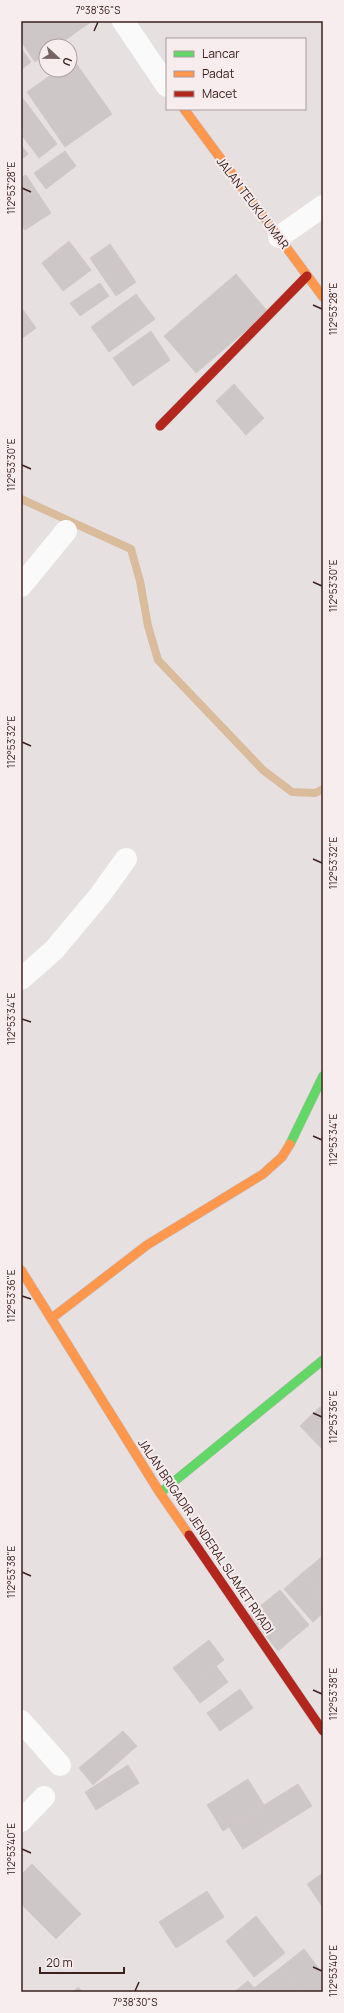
<svg xmlns="http://www.w3.org/2000/svg" width="344" height="2013" font-family="Manrope,sans-serif">
<rect width="100%" height="100%" fill="#e7e0e1"/>
<g fill="none" stroke-linecap="round" stroke-linejoin="round">
<polyline stroke="#dabb9c" stroke-width="8" points="21,499 131,549 140,581 148,626 158,660 263,770 292,792 315,793 323,789"/>
</g>
<g fill="#cec7c8" stroke="#d0c9c9">
<polygon points="21,21 92,21 57,46 46,46 46,54 35,62 21,41"/>
<polygon points="21,48 31,62 21,70"/>
<polygon points="73,59 112,114 65,147 27,92 58,70 70,70 70,61"/>
<polygon points="21,96 57,144 39,158 21,134"/>
<polygon points="21,145 28,154 21,160"/>
<polygon points="65,151 76,166 46,189 34,173"/>
<polygon points="26,175 51,213 25,230 21,225 21,178"/>
<polygon points="69,241 91,270 63,291 42,263"/>
<polygon points="110,244 136,282 116,296 90,258"/>
<polygon points="236,274 268,312 196,373 164,336"/>
<polygon points="100,283 109,296 80,316 70,303"/>
<polygon points="136,294 155,319 109,352 91,327"/>
<polygon points="21,307 36,328 21,339"/>
<polygon points="151,331 170,360 133,386 113,358"/>
<polygon points="234,384 264,418 246,435 216,401"/>
<polygon points="320,1407 323,1410 323,1450 300,1426"/>
<polygon points="323,1555 323,1568 317,1561"/>
<polygon points="317,1561 323,1568 323,1599 301,1574"/>
<polygon points="301,1574 323,1599 323,1613 313,1622 284,1589"/>
<polygon points="280,1590 309,1625 278,1651 249,1615"/>
<polygon points="209,1640 224,1660 188,1687 173,1668"/>
<polygon points="216,1666 228,1682 200,1703 188,1687"/>
<polygon points="240,1689 253,1708 220,1731 207,1713"/>
<polygon points="123,1731 137,1746 93,1785 79,1768"/>
<polygon points="128,1765 139,1783 96,1810 85,1792"/>
<polygon points="248,1779 264,1805 223,1831 207,1805"/>
<polygon points="298,1784 312,1806 243,1849 229,1827"/>
<polygon points="32,1864 81,1914 56,1939 21,1904 21,1875"/>
<polygon points="323,1873 323,1905 322,1906 307,1884"/>
<polygon points="207,1891 224,1917 176,1948 159,1922"/>
<polygon points="256,1916 285,1953 254,1977 226,1941"/>
<polygon points="304,1949 323,1974 323,1988 318,1992 299,1992 280,1968"/>
<polygon points="280,1968 299,1992 258,1992 254,1988"/>
<polygon points="248,1981 258,1992 234,1992"/>
<polygon points="78,1987 83,1992 73,1992"/>
</g>
<g fill="none" stroke-linecap="round" stroke-linejoin="round">
<g stroke="#c7bcbc" stroke-width="10">
<g id="fast">
<polyline points="290,1144 323,1076"/>
<polyline points="160,1493 323,1360"/>
</g>
</g>
<g stroke="#c7bcbc" stroke-width="10">
<g id="slow">
<polyline points="184,109 323,297"/>
<polyline points="21,1270 160,1493 189,1535"/>
<polyline points="52,1318 147,1245 263,1174 282,1157 290,1144"/>
</g>
</g>
<g stroke="#c7bcbc" stroke-width="10">
<g id="jam">
<polyline points="160,426 307,276"/>
<polyline points="189,1535 323,1731"/>
</g>
</g>
<g stroke="#fbfafa" stroke-width="22">
<polyline points="123,21 167,86"/>
<polyline points="279,237 323,206"/>
<polyline points="21,586 66,531"/>
<polyline points="21,979 54,950 100,895 126,859"/>
<polyline points="21,1721 60,1765"/>
<polyline points="21,1821 44,1797"/>
</g>
<use href="#fast" stroke="#63d668" stroke-width="9"/>
<use href="#slow" stroke="#ff974d" stroke-width="9"/>
<use href="#jam" stroke="#b3261e" stroke-width="9"/>
</g>
<path fill="none" stroke="#3b201d" stroke-width="1.5" d="M94,31L98,22M22,188L31,192M313,305L322,309M22,465L31,469M313,582L322,586M22,742L31,746M313,859L322,863M22,1019L31,1022M313,1136L322,1140M22,1296L31,1299M313,1413L322,1417M22,1572L31,1576M313,1690L322,1694M22,1849L31,1853M313,1967L322,1971M135,1991L139,1982"/>
<g text-anchor="middle" dominant-baseline="central" stroke-width="4" stroke-linejoin="round" paint-order="stroke">
<g font-size="12" fill="#3b201d" stroke="#f7edef">
<text transform="translate(253 203) rotate(53)">JALAN TEUKU UMAR</text>
<text transform="translate(206 1536) rotate(56)">JALAN BRIGADIR JENDERAL SLAMET RIYADI</text>
</g>
</g>
<rect width="344" height="2013" fill="none" stroke="#f7edef" stroke-width="44"/>
<rect x="166" y="38" width="140" height="72" fill="#f7edef" stroke="#ac9b9b"/>
<rect x="174" y="51" width="20" height="6" fill="#63d668" stroke="#ac9b9b"/>
<text x="202" y="58" font-size="12" fill="#3b201d">Lancar</text>
<rect x="174" y="71" width="20" height="6" fill="#ff974d" stroke="#ac9b9b"/>
<text x="202" y="78" font-size="12" fill="#3b201d">Padat</text>
<rect x="174" y="91" width="20" height="6" fill="#b3261e" stroke="#ac9b9b"/>
<text x="202" y="98" font-size="12" fill="#3b201d">Macet</text>
<g transform="translate(58 58) rotate(112)"><circle r="19" fill="#f7edef" stroke="#ac9b9b"/>
<path d="M0-3L7 15L0 10L-7 15Z" fill="#776362"/>
<text y="-6" font-size="11" font-weight="bold" text-anchor="middle" fill="#3b201d">U</text>
</g>
<path d="M40 1967v6h84v-6" fill="none" stroke="#3b201d" stroke-width="2"/>
<text x="46" y="1967" font-size="12" fill="#3b201d" stroke="#f7edef" stroke-width="3" paint-order="stroke">20 m</text>
<rect x="22" y="22" width="300" height="1969" fill="none" stroke="#3b201d" stroke-width="1.5"/>
<g font-size="10" text-anchor="middle" fill="#3b201d">
<text x="98" y="14">7°38'36"S</text>
<text transform="translate(11 188) rotate(-90)" y="4">112°53'28"E</text>
<text transform="translate(333 309) rotate(-90)" y="4">112°53'28"E</text>
<text transform="translate(11 465) rotate(-90)" y="4">112°53'30"E</text>
<text transform="translate(333 586) rotate(-90)" y="4">112°53'30"E</text>
<text transform="translate(11 742) rotate(-90)" y="4">112°53'32"E</text>
<text transform="translate(333 863) rotate(-90)" y="4">112°53'32"E</text>
<text transform="translate(11 1019) rotate(-90)" y="4">112°53'34"E</text>
<text transform="translate(333 1140) rotate(-90)" y="4">112°53'34"E</text>
<text transform="translate(11 1296) rotate(-90)" y="4">112°53'36"E</text>
<text transform="translate(333 1417) rotate(-90)" y="4">112°53'36"E</text>
<text transform="translate(11 1572) rotate(-90)" y="4">112°53'38"E</text>
<text transform="translate(333 1694) rotate(-90)" y="4">112°53'38"E</text>
<text transform="translate(11 1849) rotate(-90)" y="4">112°53'40"E</text>
<text transform="translate(333 1971) rotate(-90)" y="4">112°53'40"E</text>
<text x="135" y="2006">7°38'30"S</text>
</g>
</svg>
